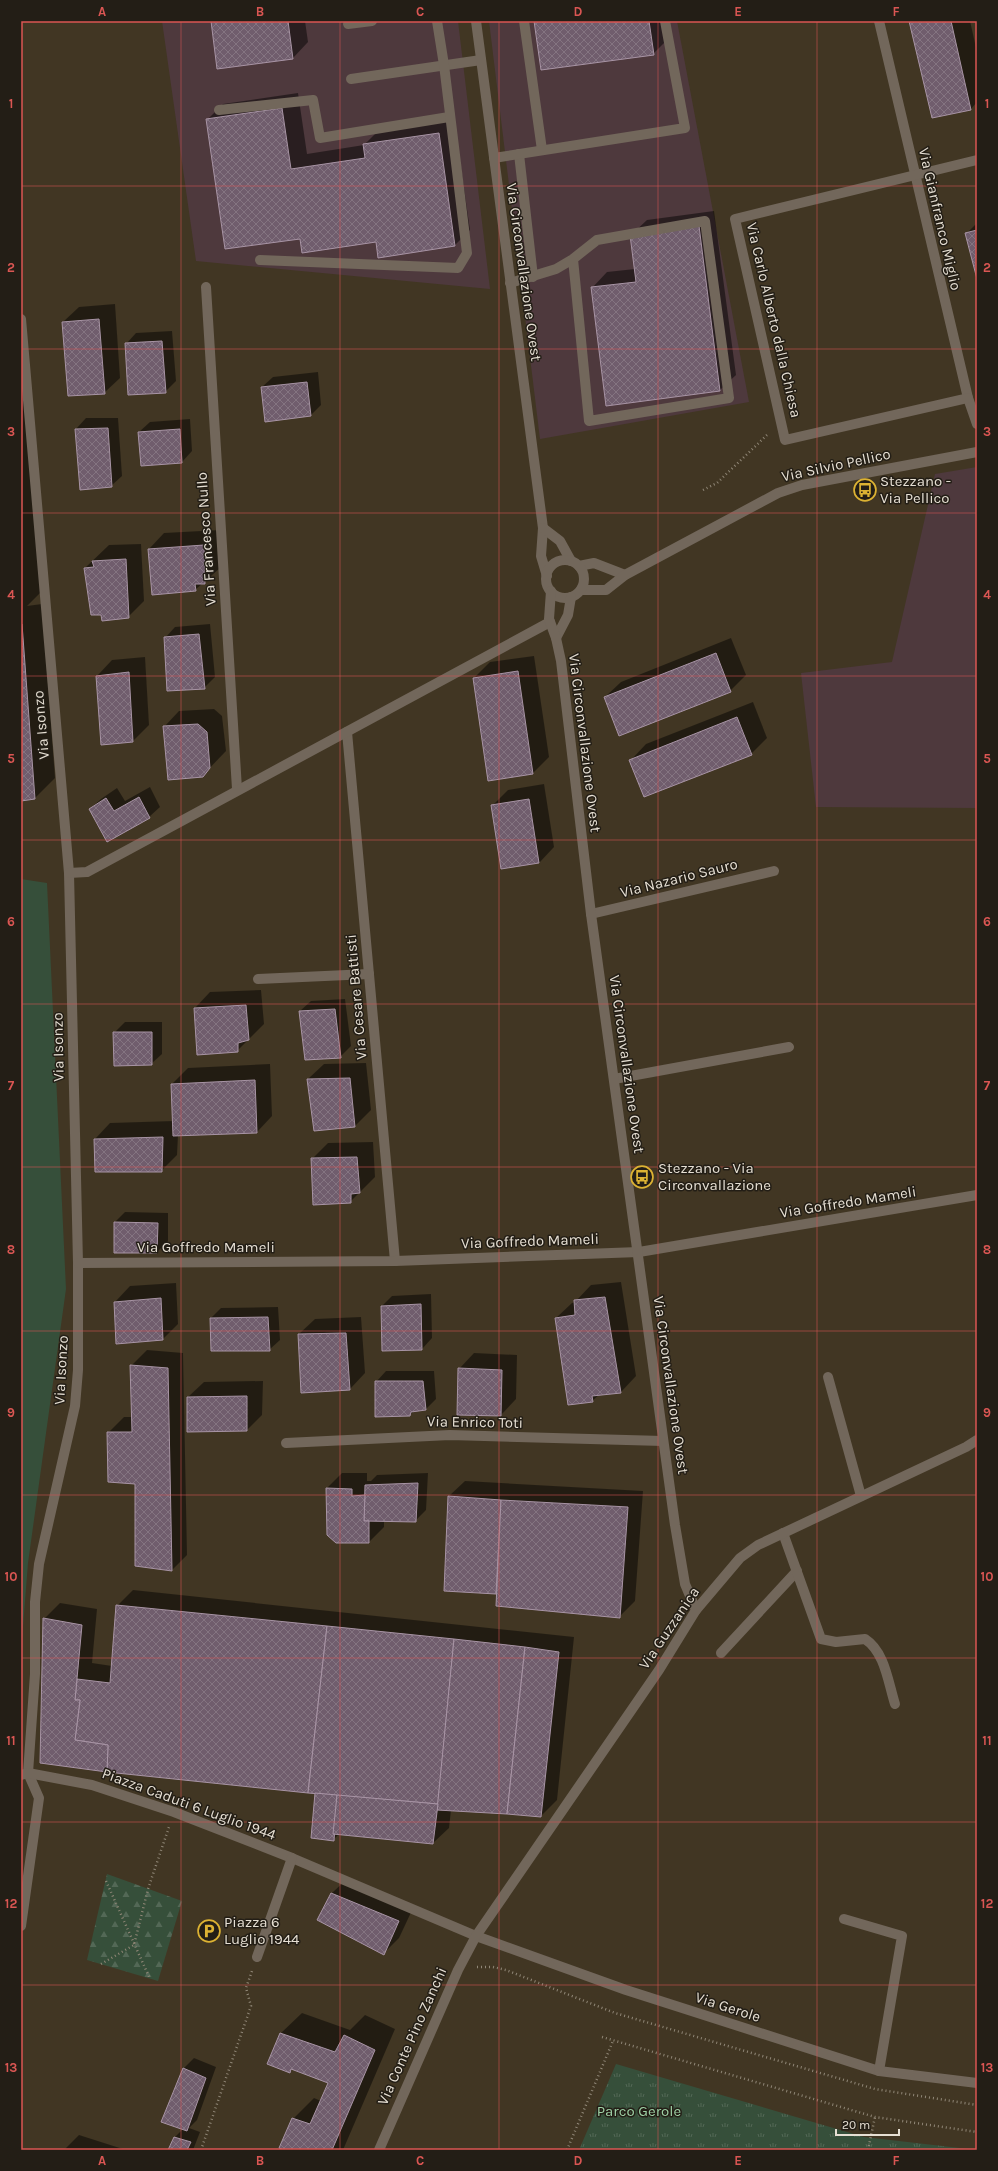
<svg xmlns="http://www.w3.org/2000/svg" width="998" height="2171" font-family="Karla,sans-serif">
<defs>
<pattern id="forest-firs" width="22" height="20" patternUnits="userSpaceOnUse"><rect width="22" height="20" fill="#364f3a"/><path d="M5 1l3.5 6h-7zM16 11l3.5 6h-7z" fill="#536856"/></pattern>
<pattern id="park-tufts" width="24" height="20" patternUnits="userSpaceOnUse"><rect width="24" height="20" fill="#364f3a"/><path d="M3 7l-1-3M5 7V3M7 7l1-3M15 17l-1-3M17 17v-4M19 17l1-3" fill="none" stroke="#536856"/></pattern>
<pattern id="building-cross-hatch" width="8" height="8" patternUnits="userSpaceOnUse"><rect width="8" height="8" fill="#705d6d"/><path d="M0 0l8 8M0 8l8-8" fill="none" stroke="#847481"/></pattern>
</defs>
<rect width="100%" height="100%" fill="#413623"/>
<g fill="#4e393d">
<polygon points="162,21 458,21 490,289 196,261"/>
<polygon points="489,21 677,21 749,402 540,439"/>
<polygon points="977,467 977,808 816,807 801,673 892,662 935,474"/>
</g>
<polygon fill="#364f3a" points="21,879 47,883 66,1289 28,1563 21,1652"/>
<polygon fill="url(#forest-firs)" points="107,1874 182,1901 158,1981 87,1960"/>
<polygon fill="url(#park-tufts)" points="616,2064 864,2137 977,2150 579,2150"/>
<g fill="#0007">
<polygon points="212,21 305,21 308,42 293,58"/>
<polygon points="535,21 667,21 669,38 653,54"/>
<polygon points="911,21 970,21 977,52 977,102 971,109"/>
<polygon points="298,93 307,154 364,145 380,129 454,118 470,230 455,245 301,237 207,120 223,104"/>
<polygon points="714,211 736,375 720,390 607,405 592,288 607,272 635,269 631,235 647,220"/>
<polygon points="977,223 977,275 967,233"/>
<polygon points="115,304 120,378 104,393 63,322 79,307"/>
<polygon points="21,322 42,591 27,606 42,604 55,778 35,798 21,800"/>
<polygon points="172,331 176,381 165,392 126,344 136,333"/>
<polygon points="318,372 321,405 311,415 262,387 273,377"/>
<polygon points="86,418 118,418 122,476 111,486 81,489 76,429"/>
<polygon points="190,419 192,451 182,462 139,432 150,422"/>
<polygon points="220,530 220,568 195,590 149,549 164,533"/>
<polygon points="141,544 144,601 128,617 85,568 109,545"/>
<polygon points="210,624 215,677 204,688 165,638 175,627"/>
<polygon points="731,638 746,675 730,691 605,697 621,682"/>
<polygon points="534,656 549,757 533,773 489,779 474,678 490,662"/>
<polygon points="145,657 149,725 133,741 97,676 112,660"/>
<polygon points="753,702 767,738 751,754 631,760 646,744"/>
<polygon points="214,709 222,716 226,751 202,776 164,727 179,711"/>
<polygon points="544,784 554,847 539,863 492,806 508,790"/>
<polygon points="150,787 160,807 149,817 90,809 101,799 117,788 125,801"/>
<polygon points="261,990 264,1024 237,1051 195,1008 210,992"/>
<polygon points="345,999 351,1046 340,1057 300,1011 311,1001"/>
<polygon points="125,1022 162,1022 162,1054 151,1064 114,1033"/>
<polygon points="366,1063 371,1110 355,1126 308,1079 324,1064"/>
<polygon points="270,1064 272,1116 257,1132 178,1135 177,1155 161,1171 95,1139 110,1123 174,1121 172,1084 188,1068"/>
<polygon points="373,1142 375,1177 350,1202 312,1159 328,1143"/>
<polygon points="125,1212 168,1213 168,1241 157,1252 115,1252 115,1222"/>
<polygon points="621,1282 636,1376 621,1392 600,1394 592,1401 556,1318 572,1303 575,1302 591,1285"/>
<polygon points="176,1283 178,1324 163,1339 115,1302 130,1286"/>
<polygon points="431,1294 432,1338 422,1349 382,1306 392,1296"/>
<polygon points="278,1307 280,1340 269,1350 211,1318 221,1308"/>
<polygon points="361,1317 365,1373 350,1389 299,1334 315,1319"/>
<polygon points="147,1350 183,1353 187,1555 172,1570 136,1484 108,1433 124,1417 132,1417 131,1366"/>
<polygon points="474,1353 517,1355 516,1399 501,1415 459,1369"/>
<polygon points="386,1371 434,1371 436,1399 426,1409 415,1410 410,1415 376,1382"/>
<polygon points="263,1381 262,1415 247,1430 188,1397 204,1382"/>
<polygon points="342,1473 367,1473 367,1481 371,1481 377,1475 428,1473 426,1510 415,1521 384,1521 384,1527 369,1542 327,1488"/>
<polygon points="465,1481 643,1491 635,1601 620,1616 497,1593 446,1590 449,1496"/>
<polygon points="133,1590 574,1637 557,1800 541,1816 451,1810 449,1828 433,1843 339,1834 333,1840 316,1793 41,1763 44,1619 60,1603 97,1609 92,1663 112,1666 117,1606"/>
<polygon points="348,1878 414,1906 399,1938 383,1954 318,1920 332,1893"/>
<polygon points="302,2013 350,2030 365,2015 395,2029 343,2150 286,2150 293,2119 314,2098 321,2101 329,2082 293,2069 289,2072 281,2033"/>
<polygon points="194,2058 216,2067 197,2120 189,2128 200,2132 193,2150 169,2150 175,2137 183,2129 184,2068"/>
<polygon points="79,2135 126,2150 64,2150"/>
</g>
<g fill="url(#building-cross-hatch)" stroke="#a894a5">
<polygon points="211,21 288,21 293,59 217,69"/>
<polygon points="534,21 649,21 654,55 541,70"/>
<polygon points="909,21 951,21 971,110 932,118"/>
<polygon points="282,108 291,169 365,158 363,144 439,133 455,246 378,258 376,242 302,253 300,239 225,249 206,119"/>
<polygon points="699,226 720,391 606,406 591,287 636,282 630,235"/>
<polygon points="977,230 977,279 965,233"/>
<polygon points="99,319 105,394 68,396 62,322"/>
<polygon points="162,341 166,393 128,395 125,343"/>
<polygon points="307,382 311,416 265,422 261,387"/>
<polygon points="108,428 112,487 80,490 75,429"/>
<polygon points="180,429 182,463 141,466 138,432"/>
<polygon points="204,545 205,584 195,584 196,591 152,595 148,549"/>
<polygon points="126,559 129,618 102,621 101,615 91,615 84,568 94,567 92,561"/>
<polygon points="22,624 35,799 21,801 21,624"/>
<polygon points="199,634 205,689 167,691 164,637"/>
<polygon points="716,653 731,692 619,736 604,697"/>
<polygon points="518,671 533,774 488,781 473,678"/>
<polygon points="129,672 133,742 101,745 96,676"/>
<polygon points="737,717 752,755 644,797 629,760"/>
<polygon points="198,724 207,732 210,768 203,777 168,780 163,726"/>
<polygon points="139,797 150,818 107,842 89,809 106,798 114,811"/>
<polygon points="529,799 539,863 501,869 491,805"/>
<polygon points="246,1005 249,1040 238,1043 238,1052 197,1055 194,1008"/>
<polygon points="335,1009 341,1058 305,1060 299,1011"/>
<polygon points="113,1032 152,1032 152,1065 114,1066"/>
<polygon points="350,1078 355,1127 314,1131 307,1079"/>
<polygon points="255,1080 257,1133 173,1136 171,1084"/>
<polygon points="163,1137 162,1172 95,1172 94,1139"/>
<polygon points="357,1157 360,1193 351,1194 351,1203 313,1205 311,1158"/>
<polygon points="114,1222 158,1223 157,1253 114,1253"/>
<polygon points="605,1297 621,1393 592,1396 593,1402 568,1405 555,1318 575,1315 574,1300"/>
<polygon points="161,1298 163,1340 116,1344 114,1302"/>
<polygon points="421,1304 422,1350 382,1351 381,1306"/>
<polygon points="268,1317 270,1351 211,1351 210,1318"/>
<polygon points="346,1333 350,1390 301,1393 298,1334"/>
<polygon points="130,1365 168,1368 172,1571 135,1566 135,1484 108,1482 107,1432 132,1432"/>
<polygon points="458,1368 502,1370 501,1416 457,1415"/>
<polygon points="375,1381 423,1381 426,1410 411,1412 410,1416 375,1417"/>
<polygon points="247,1396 247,1431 187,1432 187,1397"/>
<polygon points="418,1483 416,1522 364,1521 365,1485"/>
<polygon points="326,1488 352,1489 352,1496 365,1495 364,1521 369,1521 369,1543 336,1543 327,1535"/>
<polygon points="448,1496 501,1500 496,1594 444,1591"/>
<polygon points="501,1500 628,1507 620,1618 496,1606"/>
<polygon points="116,1605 327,1626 308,1793 107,1772 108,1745 75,1740 80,1700 75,1700 77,1679 110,1683"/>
<polygon points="43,1618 82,1625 75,1700 80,1700 75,1740 108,1745 107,1772 40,1763"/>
<polygon points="327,1626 454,1639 438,1804 308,1793"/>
<polygon points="454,1639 525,1647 507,1814 437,1810"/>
<polygon points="525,1647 559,1652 541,1817 507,1814"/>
<polygon points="315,1793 337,1795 334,1841 311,1838"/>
<polygon points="337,1795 438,1804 433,1844 333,1834"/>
<polygon points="331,1893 399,1921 384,1955 317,1920"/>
<polygon points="280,2033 335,2052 344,2035 375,2050 332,2150 284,2150 279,2148 292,2118 310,2124 328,2083 291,2069 290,2073 267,2064"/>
<polygon points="183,2068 206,2078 187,2131 161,2122"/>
<polygon points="174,2137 191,2142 187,2150 168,2150"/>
</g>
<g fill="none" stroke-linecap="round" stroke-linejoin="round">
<g stroke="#908777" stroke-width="2.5" stroke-dasharray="1 3" stroke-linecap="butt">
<polyline points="703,490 717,483 767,435"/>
<polyline points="106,1881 150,1979"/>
<polyline points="101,1964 134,1945 148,1889 169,1827"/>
<polyline points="477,1967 493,1967 506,1970 615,2013 875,2089 977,2105"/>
<polyline points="602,2037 875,2117 977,2132"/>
<polyline points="201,2150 251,2006 246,1988 252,1971"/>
<polyline points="567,2150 613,2041"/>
<polyline points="868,2150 875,2117"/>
</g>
<g stroke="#72675b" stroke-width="10">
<polyline points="524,21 542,150"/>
<polyline points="348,24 372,21"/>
<polyline points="351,79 481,60"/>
<polyline points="219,110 313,100 320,138 449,117"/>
<polyline points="519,154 533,277"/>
<polyline points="494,158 685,128 665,21"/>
<polyline points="260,260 458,268 467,253 444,65 437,21"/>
<polyline points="510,283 556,269 573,259 597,240 705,221 729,398 589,421 573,259"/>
<polyline points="721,1653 797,1571"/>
</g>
<g stroke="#72675b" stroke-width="10">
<polyline points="879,21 968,398 977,424"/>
<polyline points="206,287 237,789"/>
<polyline points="21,319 69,873 78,1263 78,1370 75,1406 39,1564 35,1602 35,1674 28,1773 39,1798 21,1926"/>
<polyline points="968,398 785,440 735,219 977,160"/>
<polyline points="579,566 594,563 625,575"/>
<polyline points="581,590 606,590 625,575 778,493 802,485 977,452"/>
<polyline points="347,732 395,1261"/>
<polyline points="69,873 87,872 550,622"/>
<polyline points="591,914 774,871"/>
<polyline points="258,979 369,974"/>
<polyline points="614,1079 789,1047"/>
<polyline points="78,1263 395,1261 639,1252 977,1195"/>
<polyline points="828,1377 861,1496"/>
<polyline points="286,1443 450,1435 663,1441"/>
<path d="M783,1533L821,1639L836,1642L865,1639C885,1652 888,1682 895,1704"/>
<polyline points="696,1610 740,1558 758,1545 966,1447 977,1440"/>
<polyline points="21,1775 28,1773 92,1785 174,1812 292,1858 476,1936 626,1990 879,2071 977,2083"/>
<polyline points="844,1919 902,1936 879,2071"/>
<polyline points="257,1957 292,1858"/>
</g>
<g stroke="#72675b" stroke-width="10">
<polyline points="476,21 543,528 541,556 547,576"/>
<polyline points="543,528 560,541 571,561"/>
<circle cx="565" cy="579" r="19"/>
<polyline points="556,638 568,615 571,597"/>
<polyline points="379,2150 458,1970 476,1936 659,1670 696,1610 685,1584 675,1525 591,914 561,661 556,638 549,619 551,591"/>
</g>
</g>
<path fill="none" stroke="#da5653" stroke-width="1" stroke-opacity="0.55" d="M181,21V2150M340,21V2150M499,21V2150M658,21V2150M817,21V2150M21,186H977M21,349H977M21,513H977M21,676H977M21,840H977M21,1004H977M21,1167H977M21,1331H977M21,1495H977M21,1658H977M21,1822H977M21,1985H977"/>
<defs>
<g id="bus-ring" transform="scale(1.15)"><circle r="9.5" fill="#231e16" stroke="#dcb233" stroke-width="1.5"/><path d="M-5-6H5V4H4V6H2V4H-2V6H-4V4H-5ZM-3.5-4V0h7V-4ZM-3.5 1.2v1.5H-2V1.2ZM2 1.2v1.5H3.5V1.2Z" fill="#dcb233"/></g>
<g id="parking-ring" transform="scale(1.15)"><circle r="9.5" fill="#231e16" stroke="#dcb233" stroke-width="1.5"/><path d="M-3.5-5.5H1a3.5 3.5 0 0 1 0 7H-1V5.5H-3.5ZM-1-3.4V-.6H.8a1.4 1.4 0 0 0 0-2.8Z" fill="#dcb233"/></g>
</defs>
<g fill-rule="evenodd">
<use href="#bus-ring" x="865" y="490"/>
<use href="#bus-ring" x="642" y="1177"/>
<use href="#parking-ring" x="209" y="1931"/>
</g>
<g text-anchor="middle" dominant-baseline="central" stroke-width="3" stroke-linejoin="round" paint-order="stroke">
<g font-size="15" fill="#e6dfd3" stroke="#231e16">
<text transform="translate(940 219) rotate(77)">Via Gianfranco Miglio</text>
<text transform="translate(524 272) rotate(82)">Via Circonvallazione Ovest</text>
<text transform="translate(774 320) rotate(77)">Via Carlo Alberto dalla Chiesa</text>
<text transform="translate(836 465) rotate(-12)">Via Silvio Pellico</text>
<text transform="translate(206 539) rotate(-94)">Via Francesco Nullo</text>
<text transform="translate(41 725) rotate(-95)">Via Isonzo</text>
<text transform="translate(585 743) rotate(83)">Via Circonvallazione Ovest</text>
<text transform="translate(679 878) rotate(-14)">Via Nazario Sauro</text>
<text transform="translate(356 997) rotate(-95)">Via Cesare Battisti</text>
<text transform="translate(58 1047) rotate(-91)">Via Isonzo</text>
<text transform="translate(627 1064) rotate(82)">Via Circonvallazione Ovest</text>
<text transform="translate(848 1202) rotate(-9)">Via Goffredo Mameli</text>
<text transform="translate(530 1241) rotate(-2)">Via Goffredo Mameli</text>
<text x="206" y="1247">Via Goffredo Mameli</text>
<text transform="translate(61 1370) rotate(-87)">Via Isonzo</text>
<text transform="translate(671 1385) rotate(82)">Via Circonvallazione Ovest</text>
<text transform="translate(475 1422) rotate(1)">Via Enrico Toti</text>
<text transform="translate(669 1628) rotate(-56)">Via Guzzanica</text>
<text transform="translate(189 1804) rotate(20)">Piazza Caduti 6 Luglio 1944</text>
<text transform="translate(728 2007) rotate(18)">Via Gerole</text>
<text transform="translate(412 2036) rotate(-66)">Via Conte Pino Zanchi</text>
</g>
<g font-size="15" fill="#e6dfd3" stroke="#231e16" text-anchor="start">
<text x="880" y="481">Stezzano -<tspan x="880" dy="17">Via Pellico</tspan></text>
<text x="658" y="1168">Stezzano - Via<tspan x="658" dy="17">Circonvallazione</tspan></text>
<text x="224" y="1922">Piazza 6<tspan x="224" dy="17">Luglio 1944</tspan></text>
</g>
<g font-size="15" fill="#9ed2a6" stroke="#231e16">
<text x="639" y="2111">Parco Gerole</text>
</g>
</g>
<rect width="998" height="2171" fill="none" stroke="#231e16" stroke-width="44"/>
<path d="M836 2129v6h63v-6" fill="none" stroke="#e6dfd3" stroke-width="2"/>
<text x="842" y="2129" font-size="12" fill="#e6dfd3" stroke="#231e16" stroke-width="3" paint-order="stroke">20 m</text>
<rect x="22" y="22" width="954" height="2127" fill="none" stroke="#da5653" stroke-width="1.5"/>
<g font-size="13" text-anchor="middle" font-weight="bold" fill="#da5653">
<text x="102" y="16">A</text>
<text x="260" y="16">B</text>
<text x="420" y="16">C</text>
<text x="578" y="16">D</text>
<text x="738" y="16">E</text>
<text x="896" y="16">F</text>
<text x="11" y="108">1</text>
<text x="987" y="108">1</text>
<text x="11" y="272">2</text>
<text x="987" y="272">2</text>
<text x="11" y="436">3</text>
<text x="987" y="436">3</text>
<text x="11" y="599">4</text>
<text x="987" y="599">4</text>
<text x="11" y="763">5</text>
<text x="987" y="763">5</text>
<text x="11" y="926">6</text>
<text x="987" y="926">6</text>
<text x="11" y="1090">7</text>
<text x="987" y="1090">7</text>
<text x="11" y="1254">8</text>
<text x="987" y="1254">8</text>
<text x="11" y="1417">9</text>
<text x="987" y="1417">9</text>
<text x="11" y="1581">10</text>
<text x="987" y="1581">10</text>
<text x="11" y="1745">11</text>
<text x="987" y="1745">11</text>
<text x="11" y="1908">12</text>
<text x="987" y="1908">12</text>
<text x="11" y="2072">13</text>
<text x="987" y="2072">13</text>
<text x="102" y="2165">A</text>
<text x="260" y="2165">B</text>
<text x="420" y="2165">C</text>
<text x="578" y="2165">D</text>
<text x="738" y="2165">E</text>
<text x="896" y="2165">F</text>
</g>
</svg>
